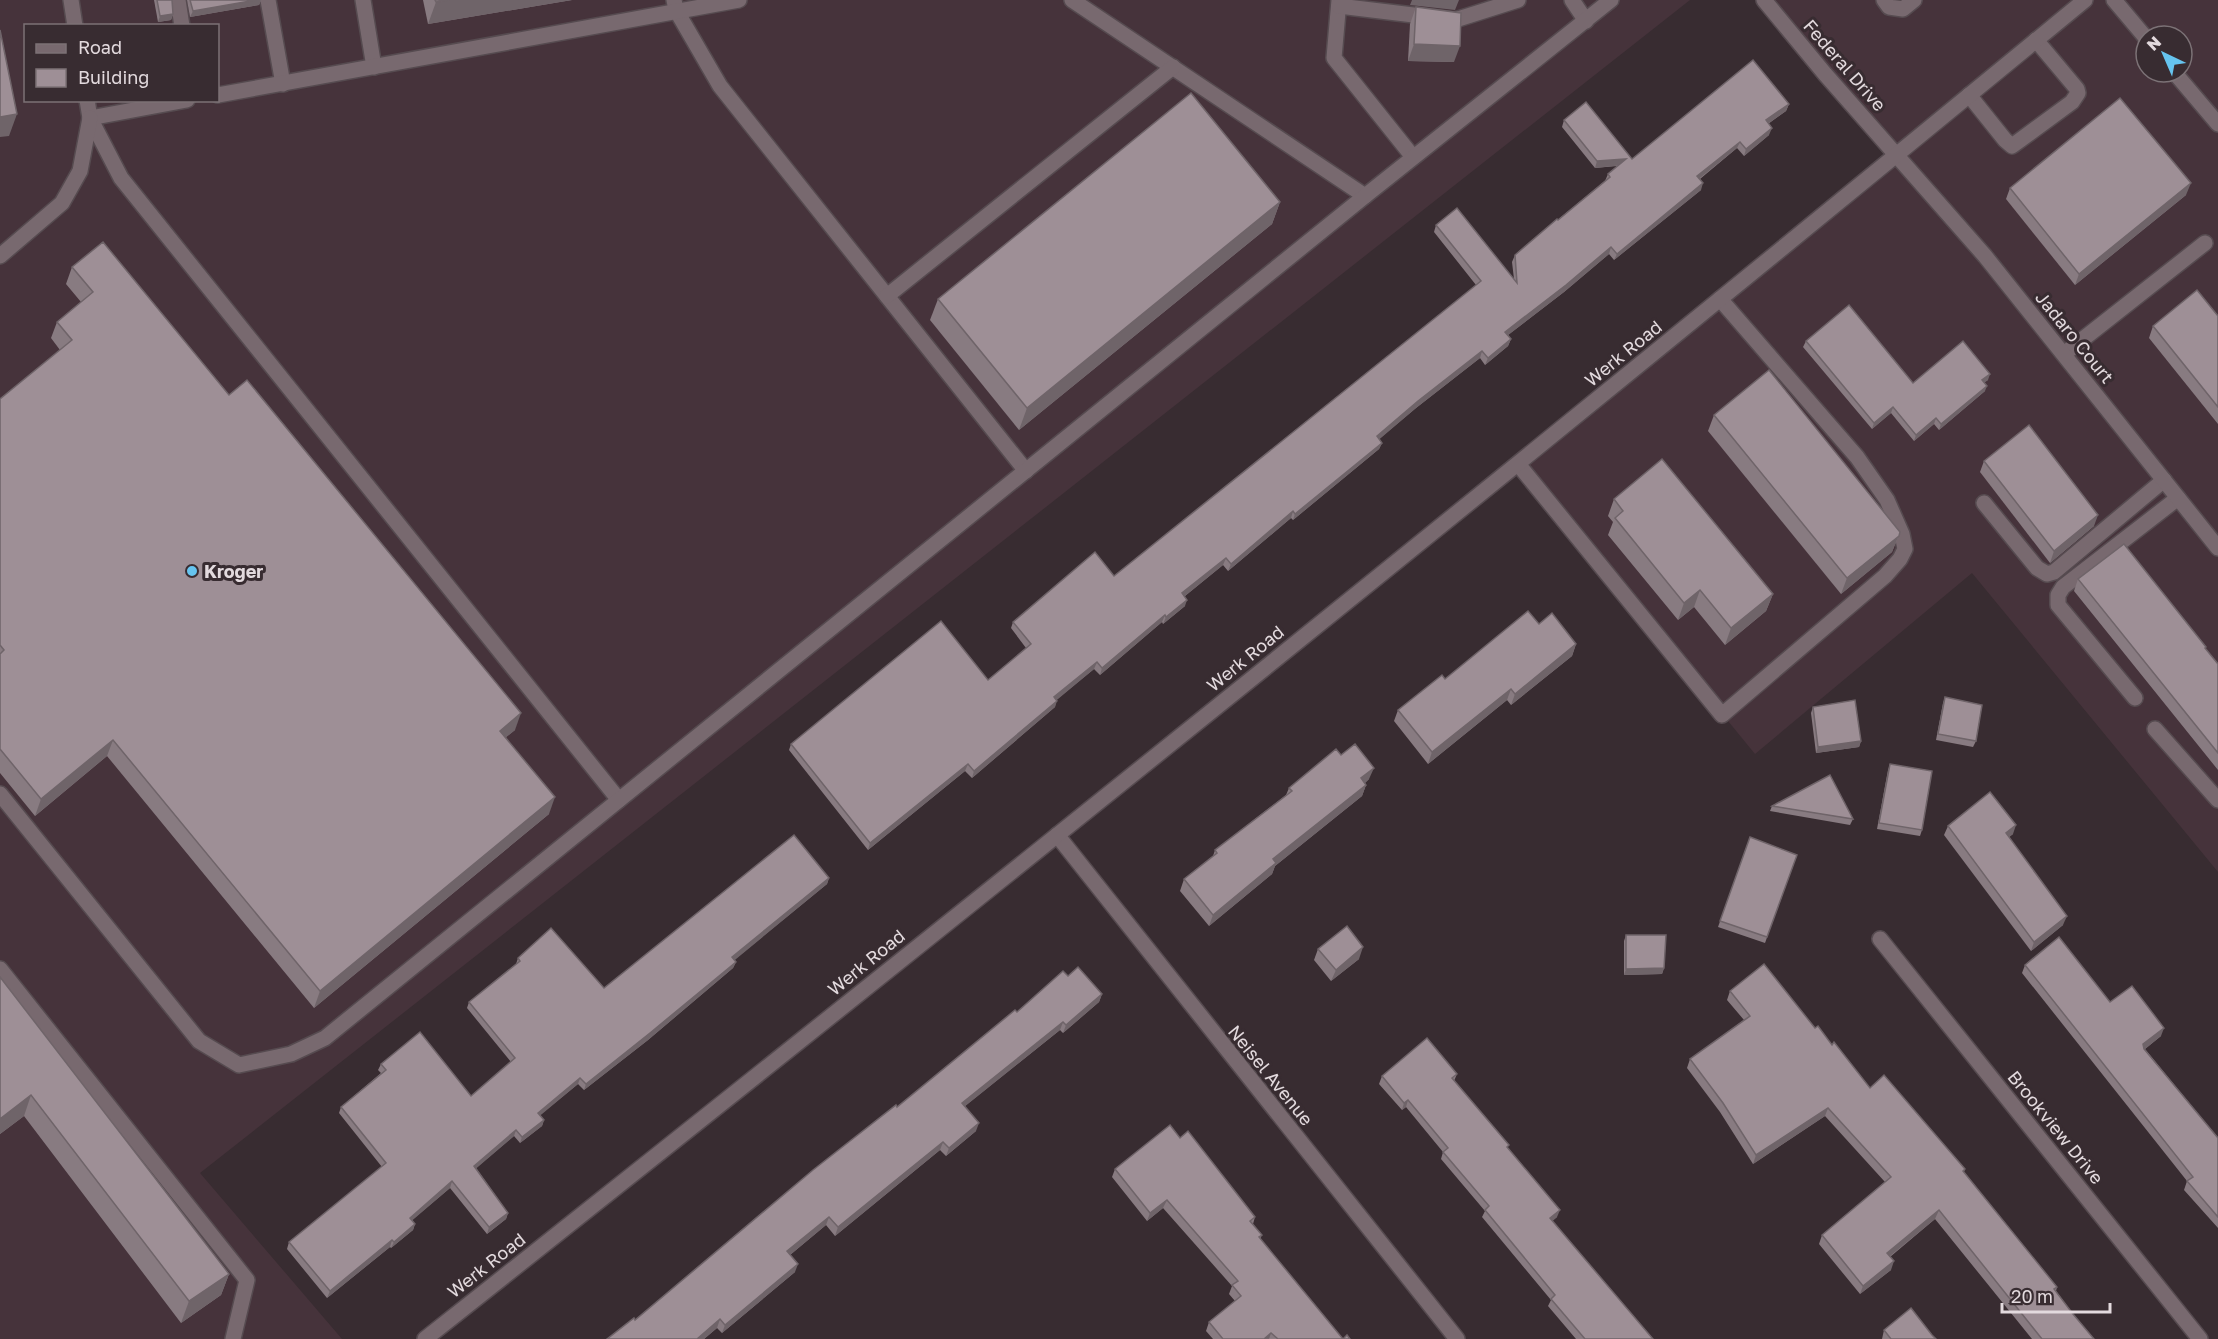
<svg xmlns="http://www.w3.org/2000/svg" width="2218" height="1339" font-family="'Golos Text',sans-serif">
<rect width="100%" height="100%" fill="#382c31"/>
<g fill="#46333b" fill-rule="evenodd">
<path d="M0,0H1690L200,1173L342,1339H0ZM26,26H218V100H26Z"/>
<path d="M1765,0H2218V872L1972,573L1755,754L1518,464L1896,156ZM2146,36H2182V72H2146Z"/>
</g>
<g fill="none" stroke-linecap="round" stroke-linejoin="round">
<g stroke="#564b50" stroke-width="18">
<g id="service">
<polyline points="71,0 75,26"/>
<polyline points="178,0 182,26"/>
<polyline points="268,0 283,84"/>
<polyline points="363,0 374,67"/>
<polyline points="674,0 676,10 720,86 1026,471"/>
<polyline points="1072,0 1365,196"/>
<polyline points="1339,0 1334,58 1413,157"/>
<polyline points="1572,0 1586,21"/>
<polyline points="1884,0 1889,7 1903,9 1914,0"/>
<polyline points="2114,0 2146,38"/>
<polyline points="1339,6 1455,20 1518,0"/>
<polyline points="2174,72 2218,124"/>
<polyline points="218,95 739,0"/>
<polyline points="1969,95 2005,140 2012,146 2072,102 2078,93 2077,89 2036,40"/>
<polyline points="87,100 90,118 121,178 619,800"/>
<polyline points="90,118 187,100"/>
<polyline points="0,256 62,203 80,171 90,118"/>
<polyline points="887,296 1173,67"/>
<polyline points="2064,354 2205,243"/>
<polyline points="1518,464 1722,715 1885,576 1900,559 1905,549 1902,534 1887,500 1857,457 1720,299"/>
<polyline points="1984,503 2037,568 2047,574 2054,572 2164,480"/>
<polyline points="2135,698 2058,605 2058,595 2063,587 2178,498"/>
<polyline points="2155,729 2218,800"/>
<polyline points="0,794 199,1041 239,1065 291,1054 325,1038 1365,196 1611,0"/>
<polyline points="0,969 247,1280 233,1339"/>
</g>
</g>
<g stroke="#564b50" stroke-width="18">
<g id="minor">
<polyline points="1764,0 1825,74 1985,256 2218,548"/>
<polyline points="1057,835 1457,1339"/>
<polyline points="1880,939 2200,1339"/>
</g>
</g>
<g stroke="#564b50" stroke-width="18">
<path id="tertiary" d="M425,1339C982,898 1536,452 2085,0"/>
</g>
<use href="#service" stroke="#78696f" stroke-width="15"/>
<use href="#minor" stroke="#78696f" stroke-width="15"/>
<use href="#tertiary" stroke="#78696f" stroke-width="15"/>
</g>
<g fill="#887b81">
<polygon points="154,0 172,0 173,14 171,20 158,22"/>
<polygon points="187,0 261,0 259,5 190,17"/>
<polygon points="423,0 572,0 428,24"/>
<polygon points="1416,7 1454,62 1408,61 1410,24"/>
<polygon points="1789,104 1786,111 1768,124 1769,135 1744,156 1737,148 1700,179 1701,190 1614,260 1609,254 1564,292 1508,335 1511,339 1508,346 1485,365 1480,358 1416,408 1379,439 1382,443 1379,449 1293,520 1291,518 1228,571 1223,565 1185,596 1185,606 1163,624 1162,622 1100,675 1094,669 1056,700 1055,707 972,778 965,771 868,850 789,750 791,744 988,680 1026,648 1011,628 1013,622 1114,576 1476,285 1434,232 1436,225 1514,279 1512,262 1515,255 1605,181 1608,174 1617,166 1595,168 1562,127 1564,120 1632,159"/>
<polygon points="2010,188 2186,195 2075,285 2006,199"/>
<polygon points="1280,202 1272,224 1019,430 930,320 938,299"/>
<polygon points="72,267 229,395 515,730 506,737 549,814 314,1008 107,756 35,816 0,773 0,399 60,350 51,338 57,322 81,302 66,284"/>
<polygon points="2218,316 2218,424 2149,338 2153,326"/>
<polygon points="1806,341 1913,383 1988,380 1984,382 1985,391 1939,430 1934,424 1914,441 1891,413 1872,429 1803,347"/>
<polygon points="1714,415 1900,532 1892,552 1841,594 1708,431"/>
<polygon points="1984,461 2094,526 2050,563 1980,472"/>
<polygon points="1614,499 1773,594 1766,611 1725,645 1694,607 1678,620 1608,535 1613,522 1608,516"/>
<polygon points="2078,579 2206,647 2205,649 2218,664 2218,770 2074,591"/>
<polygon points="1539,624 1576,644 1572,656 1511,705 1507,700 1428,764 1394,721 1398,710 1445,679"/>
<polygon points="1945,697 1976,741 1973,747 1936,740 1943,703"/>
<polygon points="1813,707 1861,741 1859,747 1816,753 1811,713"/>
<polygon points="1341,755 1369,779 1365,783 1366,785 1362,796 1275,866 1272,874 1209,926 1180,891 1184,879 1213,856 1215,850 1286,795 1289,788"/>
<polygon points="1890,764 1922,830 1920,836 1877,829 1888,770"/>
<polygon points="1772,806 1853,819 1850,825 1770,811"/>
<polygon points="1948,826 2013,834 2009,837 2063,925 2031,951 1944,835"/>
<polygon points="1750,837 1797,855 1765,943 1718,927"/>
<polygon points="829,878 827,884 734,960 736,962 733,968 648,1040 584,1090 578,1084 540,1115 544,1120 542,1126 520,1143 514,1136 476,1168 508,1213 506,1219 487,1234 450,1188 412,1220 415,1224 413,1230 391,1248 390,1247 327,1298 287,1249 289,1242 382,1167 339,1113 341,1107 381,1073 378,1070 381,1064 471,1096 511,1062 467,1008 469,1002 516,964 518,958 604,988"/>
<polygon points="1626,935 1664,968 1662,974 1624,975 1624,941"/>
<polygon points="1318,949 1359,959 1331,981 1314,960"/>
<polygon points="2025,965 2110,1002 2161,1036 2145,1049 2218,1138 2218,1228 2184,1190 2187,1181 2022,973"/>
<polygon points="1068,976 1102,994 1099,1002 1063,1033 1060,1030 965,1106 976,1131 946,1156 940,1150 835,1236 826,1225 790,1255 795,1272 722,1333 717,1328 704,1339 607,1339 635,1320 897,1107 1017,1012"/>
<polygon points="0,977 229,1274 221,1295 181,1323 24,1116 0,1134"/>
<polygon points="1730,991 1815,1028 1832,1045 1870,1088 1965,1169 1964,1172 2057,1287 2056,1291 2073,1314 2094,1339 2032,1339 1935,1219 1890,1257 1891,1270 1860,1294 1819,1244 1822,1235 1885,1182 1825,1116 1753,1164 1720,1112 1687,1068 1690,1059 1744,1020 1727,1000"/>
<polygon points="1457,1074 1454,1081 1508,1148 1557,1217 1552,1221 1653,1339 1576,1339 1548,1306 1551,1300 1482,1217 1485,1211 1441,1159 1443,1152 1406,1107 1402,1110 1379,1084 1382,1076"/>
<polygon points="1180,1138 1255,1217 1253,1224 1262,1235 1260,1239 1343,1339 1350,1339 1213,1339 1206,1331 1209,1322 1235,1301 1229,1294 1232,1286 1163,1208 1147,1221 1112,1177 1115,1169"/>
<polygon points="1884,1330 1932,1335 1936,1339 1882,1339"/>
</g>
<g fill="#6f6469">
<polygon points="256,0 261,0 259,5 190,17 193,11"/>
<polygon points="449,0 572,0 428,24 436,2"/>
<polygon points="1412,0 1459,0 1455,10 1410,5"/>
<polygon points="173,14 171,20 158,22 160,16"/>
<polygon points="1414,44 1460,46 1454,62 1408,61"/>
<polygon points="1789,104 1786,111 1763,127 1766,120"/>
<polygon points="17,114 9,136 0,137 0,117"/>
<polygon points="1772,128 1769,135 1744,156 1746,149"/>
<polygon points="1740,142 1737,148 1695,182 1697,176"/>
<polygon points="1626,159 1623,165 1595,168 1597,161"/>
<polygon points="1703,183 1701,190 1614,260 1617,254"/>
<polygon points="2191,183 2186,195 2075,285 2079,274"/>
<polygon points="1280,202 1272,224 1019,430 1027,408"/>
<polygon points="1611,247 1609,254 1564,292 1503,339 1505,332"/>
<polygon points="1511,339 1508,346 1485,365 1488,358"/>
<polygon points="1482,351 1480,358 1416,408 1375,443 1377,436 1418,401"/>
<polygon points="1990,374 1988,380 1980,386 1982,380"/>
<polygon points="1987,386 1985,391 1939,430 1941,424"/>
<polygon points="1893,407 1891,413 1872,429 1874,423"/>
<polygon points="1936,418 1934,424 1914,441 1916,435"/>
<polygon points="1382,443 1379,449 1293,520 1295,514"/>
<polygon points="1293,511 1291,518 1228,571 1231,564"/>
<polygon points="2098,515 2094,526 2050,563 2054,551"/>
<polygon points="1900,532 1892,552 1841,594 1847,578"/>
<polygon points="1226,558 1223,565 1180,600 1182,593"/>
<polygon points="1700,590 1694,607 1678,620 1684,603"/>
<polygon points="1773,594 1766,611 1725,645 1731,628"/>
<polygon points="1187,600 1185,606 1163,624 1166,617"/>
<polygon points="1165,615 1162,622 1100,675 1102,668"/>
<polygon points="1576,644 1572,656 1511,705 1515,694"/>
<polygon points="1097,662 1094,669 1052,704 1054,697"/>
<polygon points="1511,689 1507,700 1428,764 1432,752"/>
<polygon points="1057,701 1055,707 972,778 974,771"/>
<polygon points="521,713 515,730 494,747 500,731"/>
<polygon points="113,740 107,756 35,816 41,799"/>
<polygon points="1861,741 1859,747 1816,753 1818,747"/>
<polygon points="968,764 965,771 868,850 870,843"/>
<polygon points="1374,768 1369,779 1357,790 1361,778"/>
<polygon points="1366,785 1362,796 1275,866 1272,874 1209,926 1213,915 1273,859"/>
<polygon points="555,797 549,814 314,1008 320,991"/>
<polygon points="2016,825 2013,834 2003,842 2006,833"/>
<polygon points="829,878 827,884 730,964 732,957"/>
<polygon points="2067,916 2063,925 2031,951 2034,942"/>
<polygon points="1363,947 1359,959 1331,981 1336,970"/>
<polygon points="736,962 733,968 648,1040 584,1090 586,1084"/>
<polygon points="1664,968 1662,974 1624,975 1626,969"/>
<polygon points="1102,994 1099,1002 1063,1033 1066,1025"/>
<polygon points="1063,1022 1060,1030 959,1111 962,1103"/>
<polygon points="2164,1028 2161,1036 2140,1053 2143,1044"/>
<polygon points="580,1078 578,1084 536,1119 538,1113"/>
<polygon points="31,1095 24,1116 0,1134 0,1119"/>
<polygon points="1408,1100 1406,1107 1402,1110 1404,1103"/>
<polygon points="1828,1108 1825,1116 1753,1164 1756,1155"/>
<polygon points="544,1120 542,1126 520,1143 522,1137"/>
<polygon points="979,1123 976,1131 946,1156 949,1148"/>
<polygon points="516,1130 514,1136 472,1172 474,1166"/>
<polygon points="943,1142 940,1150 835,1236 838,1227"/>
<polygon points="452,1181 450,1188 408,1224 410,1218"/>
<polygon points="1167,1200 1163,1208 1147,1221 1150,1213"/>
<polygon points="1560,1210 1557,1217 1547,1226 1550,1218"/>
<polygon points="1939,1210 1935,1219 1884,1261 1887,1253"/>
<polygon points="508,1213 506,1219 487,1234 489,1227"/>
<polygon points="829,1217 826,1225 784,1260 787,1251"/>
<polygon points="415,1224 413,1230 391,1248 394,1242"/>
<polygon points="392,1240 390,1247 327,1298 330,1291"/>
<polygon points="1894,1261 1891,1270 1860,1294 1863,1286"/>
<polygon points="798,1264 795,1272 722,1333 725,1325"/>
<polygon points="229,1274 221,1295 181,1323 189,1301"/>
<polygon points="720,1319 717,1328 704,1339 697,1339"/>
<polygon points="1271,1333 1269,1339 1264,1339"/>
</g>
<g fill="#9e8f96" stroke="#6f6469" stroke-width="1.5">
<polygon points="157,0 172,0 173,14 160,16"/>
<polygon points="190,0 256,0 193,11"/>
<polygon points="435,0 449,0 436,2"/>
<polygon points="1416,7 1461,13 1460,46 1414,44"/>
<polygon points="0,30 17,114 0,117"/>
<polygon points="1753,60 1789,104 1766,120 1772,128 1746,149 1740,142 1697,176 1703,183 1617,254 1611,247 1566,285 1505,332 1511,339 1488,358 1482,351 1418,401 1377,436 1382,443 1295,514 1293,511 1231,564 1226,558 1182,593 1187,600 1166,617 1165,615 1102,668 1097,662 1054,697 1057,701 974,771 968,764 870,843 791,744 941,621 988,680 1031,644 1013,622 1095,552 1114,576 1481,281 1436,225 1457,208 1517,283 1515,255 1557,219 1558,220 1610,177 1608,174 1626,159 1597,161 1564,120 1586,102 1632,159"/>
<polygon points="1191,93 1280,202 1027,408 938,299"/>
<polygon points="2120,98 2191,183 2079,274 2010,188"/>
<polygon points="103,242 229,395 247,380 521,713 500,731 555,797 320,991 113,740 41,799 0,749 0,654 4,650 0,645 0,399 72,340 57,322 93,292 72,267"/>
<polygon points="2197,290 2218,316 2218,407 2153,326"/>
<polygon points="1849,305 1913,383 1963,341 1990,374 1982,380 1987,386 1941,424 1936,418 1916,435 1893,407 1874,423 1806,341"/>
<polygon points="1769,370 1900,532 1899,536 1847,578 1714,415"/>
<polygon points="2029,425 2098,515 2054,551 1984,461"/>
<polygon points="1662,459 1773,594 1731,628 1700,590 1684,603 1615,518 1623,511 1614,499"/>
<polygon points="2124,544 2206,647 2205,648 2218,664 2218,753 2078,579"/>
<polygon points="1528,611 1539,624 1552,613 1576,644 1515,694 1511,689 1432,752 1398,710 1442,675 1445,679"/>
<polygon points="1945,697 1982,705 1976,741 1938,734"/>
<polygon points="1855,700 1861,741 1818,747 1813,707"/>
<polygon points="1355,744 1374,768 1361,778 1366,785 1273,859 1276,863 1213,915 1184,879 1217,853 1215,850 1292,791 1289,788 1336,749 1341,755"/>
<polygon points="1890,764 1932,771 1922,830 1879,823"/>
<polygon points="1830,775 1853,819 1772,806"/>
<polygon points="1990,792 2016,825 2006,833 2067,916 2034,942 1948,826"/>
<polygon points="794,835 829,878 732,957 736,962 650,1033 586,1084 580,1078 538,1113 544,1120 522,1137 516,1130 474,1166 508,1213 489,1227 452,1181 410,1218 415,1224 394,1242 392,1240 330,1291 289,1242 386,1163 341,1107 386,1070 381,1064 420,1032 471,1096 515,1058 469,1002 520,961 518,958 551,928 604,988"/>
<polygon points="1750,837 1797,855 1767,937 1720,921"/>
<polygon points="1347,926 1363,947 1336,970 1318,949"/>
<polygon points="1626,935 1666,935 1664,968 1626,969"/>
<polygon points="2059,937 2110,1002 2132,986 2164,1028 2143,1044 2144,1049 2218,1138 2218,1217 2187,1181 2193,1177 2025,965"/>
<polygon points="1764,964 1815,1028 1818,1026 1832,1045 1834,1042 1870,1088 1884,1075 1965,1169 1963,1171 2057,1287 2054,1289 2073,1314 2094,1339 2042,1339 1939,1210 1887,1253 1894,1261 1863,1286 1822,1235 1891,1177 1828,1108 1756,1155 1723,1103 1690,1059 1750,1016 1730,991"/>
<polygon points="1078,967 1102,994 1066,1025 1063,1022 962,1103 979,1123 949,1148 943,1142 838,1227 829,1217 787,1251 798,1264 725,1325 720,1319 697,1339 607,1339 634,1318 635,1320 813,1170 896,1105 897,1107 1015,1010 1017,1012 1063,971 1068,976"/>
<polygon points="0,977 229,1274 189,1301 31,1095 0,1119"/>
<polygon points="1427,1038 1457,1074 1452,1078 1509,1145 1507,1147 1560,1210 1550,1218 1653,1339 1585,1339 1551,1299 1555,1295 1485,1210 1489,1206 1443,1152 1448,1148 1408,1100 1404,1103 1382,1076"/>
<polygon points="1170,1125 1180,1138 1188,1131 1255,1217 1250,1221 1262,1235 1259,1237 1343,1339 1347,1335 1350,1339 1278,1339 1271,1333 1264,1339 1223,1339 1209,1322 1241,1296 1232,1285 1238,1281 1167,1200 1150,1213 1115,1169"/>
<polygon points="1911,1308 1932,1335 1936,1339 1891,1339 1884,1330"/>
</g>
<circle fill="#66c4ef" stroke="#382c31" stroke-width="2" cx="192" cy="571" r="6"/>
<g text-anchor="middle" dominant-baseline="central" stroke-width="6" stroke-linejoin="round" paint-order="stroke">
<g font-size="18" fill="#e3dade" stroke="#382c31">
<text transform="translate(1845 65) rotate(49)">Federal Drive</text>
<text transform="translate(2075 337) rotate(51)">Jadaro Court</text>
<text transform="translate(1623 353) rotate(-39)">Werk Road</text>
<text transform="translate(1245 658) rotate(-39)">Werk Road</text>
<text transform="translate(866 962) rotate(-39)">Werk Road</text>
<text transform="translate(1271 1075) rotate(51)">Neisel Avenue</text>
<text transform="translate(2056 1127) rotate(51)">Brookview Drive</text>
<text transform="translate(486 1265) rotate(-38)">Werk Road</text>
</g>
<g font-size="18" font-weight="bold" fill="#e3dade" stroke="#382c31" text-anchor="start">
<text x="204" y="571">Kroger</text>
</g>
</g>
<rect x="24" y="24" width="195" height="78" fill="#382c31" stroke="#7c7276" stroke-width="1.5"/>
<rect x="36" y="44" width="30" height="9" fill="#78696f" stroke="#7c7276" stroke-width="1.5"/>
<text x="78" y="54" font-size="18" fill="#e3dade">Road</text>
<rect x="36" y="69" width="30" height="18" fill="#9e8f96" stroke="#7c7276" stroke-width="1.5"/>
<text x="78" y="84" font-size="18" fill="#e3dade">Building</text>
<g transform="translate(2164 54) rotate(316)"><circle r="28" fill="#382c31" stroke="#7c7276" stroke-width="1.5"/>
<path d="M0-4.5L10 22L0 15L-10 22Z" fill="#66c4ef"/>
<text y="-9" font-size="16" font-weight="bold" text-anchor="middle" fill="#e3dade">N</text>
</g>
<path d="M2002 1303v9h108v-9" fill="none" stroke="#e3dade" stroke-width="3"/>
<text x="2011" y="1303" font-size="18" fill="#e3dade" stroke="#382c31" stroke-width="4.5" paint-order="stroke">20 m</text>
</svg>
